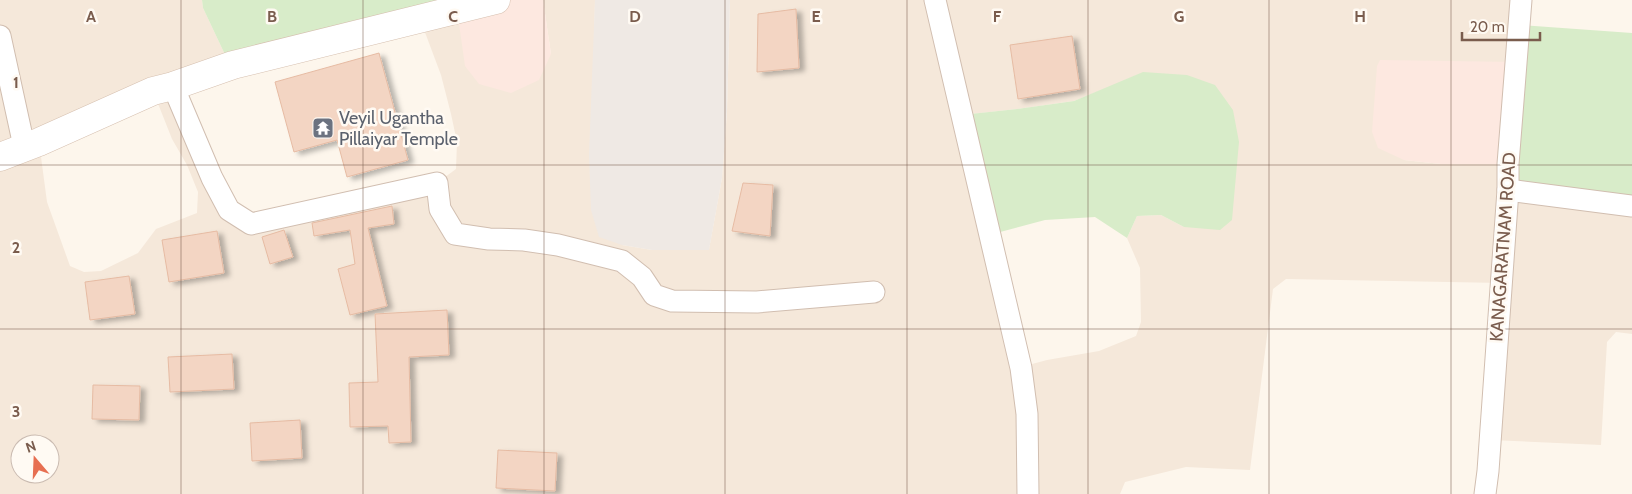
<svg xmlns="http://www.w3.org/2000/svg" width="1632" height="494" font-family="Cabin,sans-serif">
<defs>
<filter id="shadow"><feDropShadow dx="5.5" dy="3" stdDeviation="2.5" flood-color="#0004"/></filter>
</defs>
<rect width="100%" height="100%" fill="#fdf6ec"/>
<path fill="#f5e8da" fill-rule="evenodd" d="M0,0H202L203,8L228,61L174,86L212,178L251,224L437,183L456,169L457,142L451,114L441,75L420,19L457,10L551,54L543,0H595L594,52L622,245L652,250L709,249L722,178L727,111L730,0H1521L1517,62L1404,160L1441,164H1508L1632,206V334L1616,332L1607,342L1601,445L1491,440L1502,283L1286,279L1273,289L1250,470L1186,467L1125,482L1120,494H0ZM1107,88L1184,227L1161,215L1137,216L1127,238L1140,268L1141,322L1136,336L1099,351L1047,360L1021,367L962,115L1017,109L1074,101ZM153,91L172,139L187,165L198,192L197,213L156,229L138,253L101,271L84,272L70,266L47,202L39,142ZM20,444H50V474H20Z"/>
<g fill="#fde8e0">
<polygon points="496,0 543,0 551,54 539,80 511,93 479,84 465,66 457,10"/>
<polygon points="1380,60 1517,62 1508,164 1441,164 1404,160 1378,148 1372,132 1377,66"/>
</g>
<polygon fill="#efe9e4" points="595,0 730,0 727,111 722,178 709,250 652,250 622,245 599,237 591,210 589,155"/>
<g fill="#d8ecc9">
<polygon points="202,0 496,0 228,61 203,8"/>
<polygon points="1520,25 1632,33 1632,206 1508,190"/>
<polygon points="1143,72 1187,75 1215,85 1233,110 1239,142 1232,220 1220,230 1184,227 1161,215 1137,216 1127,238 1095,217 1045,220 989,235 961,115 1017,109 1074,101"/>
</g>
<g fill="#f3d5c3" stroke="#e6bba3" filter="url(#shadow)">
<polygon points="796,9 799,68 757,72 758,14"/>
<polygon points="1072,36 1080,89 1018,99 1010,45"/>
<polygon points="379,53 408,160 347,177 337,140 294,152 275,82"/>
<polygon points="743,183 773,185 770,236 732,231"/>
<polygon points="392,206 394,224 368,228 387,306 350,315 338,269 355,264 350,230 314,236 312,223"/>
<polygon points="284,230 293,257 270,264 262,237"/>
<polygon points="217,231 224,273 169,282 162,240"/>
<polygon points="129,276 135,314 90,320 85,282"/>
<polygon points="447,310 449,355 409,357 411,442 389,443 388,426 350,427 349,383 378,382 375,314"/>
<polygon points="232,354 234,389 170,392 168,357"/>
<polygon points="93,385 140,386 139,420 92,419"/>
<polygon points="300,420 302,458 252,461 250,423"/>
<polygon points="498,450 557,453 555,491 496,488"/>
</g>
<g fill="none" stroke-linecap="round" stroke-linejoin="round">
<g stroke="#d1beb0" stroke-width="23">
<g id="street">
<polyline points="935,0 1021,368 1027,414 1028,494"/>
<polyline points="0,36 24,146"/>
<polyline points="173,86 212,178 229,210 251,224 437,183 440,209 455,234 489,239 524,240 558,245 622,261 642,277 654,295 672,301 757,302 874,292"/>
<polyline points="1508,190 1632,206"/>
<polyline points="1485,494 1488,471 1508,190 1508,164 1521,0"/>
</g>
</g>
<g stroke="#d6c0b0" stroke-width="29">
<polyline id="secondary" points="0,157 39,142 153,91 173,86 233,65 496,0"/>
</g>
<use href="#street" stroke="#fff" stroke-width="21"/>
<use href="#secondary" stroke="#fff" stroke-width="28"/>
</g>
<path fill="none" stroke="#7a5c4d" stroke-width="1" stroke-opacity="0.55" d="M181,0V494M363,0V494M544,0V494M725,0V494M907,0V494M1088,0V494M1269,0V494M1451,0V494M0,165H1632M0,329H1632"/>
<defs>
<g id="temple-square" transform="scale(1.125)"><rect x="-9" y="-9" width="18" height="18" rx="4" fill="#6b7280" stroke="#fffaf3"/><path d="M0-6L5-2H3V0L6.5 2.5H4V6H1.5V3h-3V6H-4V2.5H-6.5L-3 0V-2H-5Z" fill="#fff"/></g>
</defs>
<g fill-rule="evenodd">
<use href="#temple-square" x="323" y="128"/>
</g>
<g text-anchor="middle" dominant-baseline="central" stroke-width="5" stroke-linejoin="round" paint-order="stroke">
<g font-size="18" fill="#5b616d" stroke="#fffaf3" text-anchor="start">
<text x="339" y="118">Veyil Ugantha<tspan x="339" dy="21">Pillaiyar Temple</tspan></text>
</g>
<g font-size="18" fill="#7a5c4d" stroke="#fffaf3">
<text transform="translate(1503 247) rotate(-86)">KANAGARATNAM ROAD</text>
</g>
</g>
<g font-size="16" text-anchor="middle" font-weight="bold" fill="#7a5c4d" stroke="#fffaf3" stroke-width="5" stroke-linejoin="round" paint-order="stroke">
<text x="91" y="22">A</text>
<text x="272" y="22">B</text>
<text x="453" y="22">C</text>
<text x="635" y="22">D</text>
<text x="816" y="22">E</text>
<text x="997" y="22">F</text>
<text x="1179" y="22">G</text>
<text x="1360" y="22">H</text>
<text x="16" y="88">1</text>
<text x="16" y="253">2</text>
<text x="16" y="417">3</text>
</g>
<g transform="translate(35 459) rotate(341)"><circle r="24" fill="#fffaf3" stroke="#cabbb1"/>
<path d="M0-4L9 19L0 12L-9 19Z" fill="#e76f51"/>
<text y="-8" font-size="14" font-weight="bold" text-anchor="middle" fill="#7a5c4d">N</text>
</g>
<path d="M1462 32v8h78v-8" fill="none" stroke="#7a5c4d" stroke-width="2.5"/>
<text x="1470" y="32" font-size="15" fill="#7a5c4d" stroke="#fffaf3" stroke-width="4" paint-order="stroke">20 m</text>
</svg>
